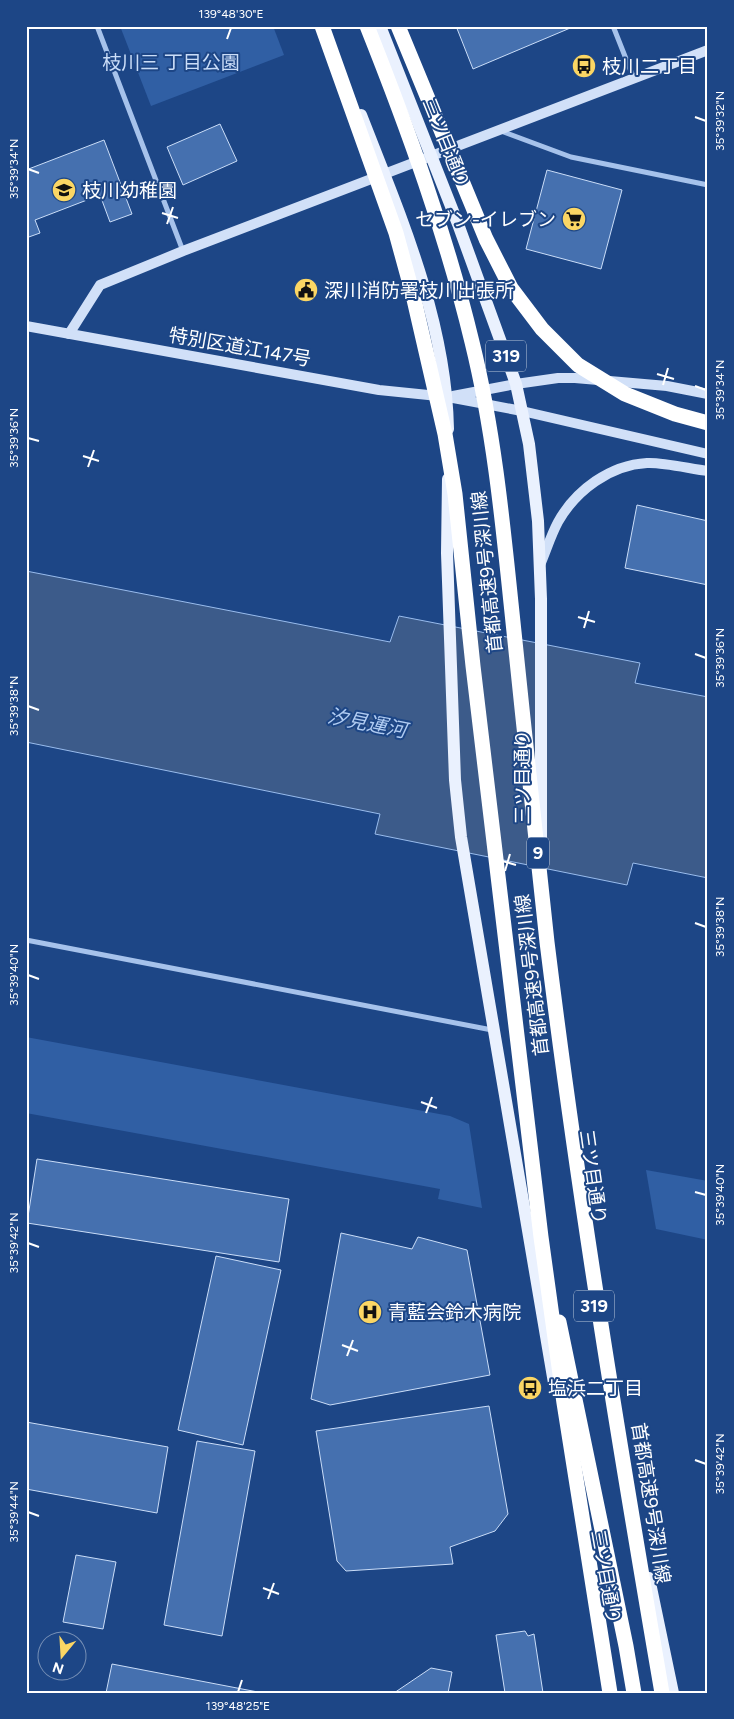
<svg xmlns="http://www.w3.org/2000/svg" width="734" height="1719" font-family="Figtree,'Noto Sans JP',sans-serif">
<rect width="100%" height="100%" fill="#1d4686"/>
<g fill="#305fa4">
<polygon points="120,26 273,26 284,55 151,106"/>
<polygon points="26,1037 450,1116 469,1124 482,1208 438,1199 440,1189 26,1113"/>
<polygon points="646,1170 708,1181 708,1240 656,1229"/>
</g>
<polygon fill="#3c5b8a" stroke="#99bced" points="26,571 390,642 399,616 640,663 635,683 708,697 708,878 633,863 627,885 375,834 380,814 26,742"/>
<g fill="#4570af" stroke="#caddf8">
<polygon points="456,26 575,26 473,69"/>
<polygon points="220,124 237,161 183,185 167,147"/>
<polygon points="104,140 132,214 110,222 100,195 35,220 40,233 26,238 26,170"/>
<polygon points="547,170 622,190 601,269 526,249"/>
<polygon points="637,505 708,521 708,585 625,568"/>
<polygon points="37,1159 289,1199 279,1262 27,1223"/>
<polygon points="341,1233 412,1249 418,1237 467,1250 490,1375 330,1405 311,1399"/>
<polygon points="216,1256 281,1270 243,1445 178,1430"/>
<polygon points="489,1406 508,1514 495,1531 450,1547 453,1564 346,1571 337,1561 316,1431"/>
<polygon points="26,1422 168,1447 157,1513 26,1489"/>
<polygon points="197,1441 255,1451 222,1636 164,1625"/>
<polygon points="76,1555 116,1562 103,1629 63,1622"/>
<polygon points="525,1631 528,1636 534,1634 543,1693 505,1693 496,1635"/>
<polygon points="112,1664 263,1693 106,1693"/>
<polygon points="431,1668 452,1672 448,1693 394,1693"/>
</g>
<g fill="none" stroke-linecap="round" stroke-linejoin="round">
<g stroke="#a6c2eb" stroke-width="5">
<polyline points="97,26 183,251"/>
<polyline points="613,26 634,79"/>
<polyline points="501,131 571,157 708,185"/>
<polyline points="26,940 492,1030"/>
</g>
<g stroke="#d1e0f8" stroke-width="10">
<polyline points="26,326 379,390 448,397 522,411 708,454"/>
<polyline points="69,334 100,285 183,251 708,50"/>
<polyline points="453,396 516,384 558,378 575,378 667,386 708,394"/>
<path d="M540,565C546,551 551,535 558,522C576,490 610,465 647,463C663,462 691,469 708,471"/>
</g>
<g stroke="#eaf1fe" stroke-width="12">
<polyline points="380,26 458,224 506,356 516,384 529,444 538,521 541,599 541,837"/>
<path d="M361,115C400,215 446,320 448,429"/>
<polyline points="448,479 447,553 455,780 461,837 554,1383"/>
<polyline points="649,1578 673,1693"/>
</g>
<polyline stroke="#fff" stroke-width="15" points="559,1322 626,1646 634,1693"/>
<g stroke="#fff" stroke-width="15">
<polyline points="322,26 396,233 413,295 445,434 455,494 473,666 541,1237 564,1403 610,1693"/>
<path d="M367,26C408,129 446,234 472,342C493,427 502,515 511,603C523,716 534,829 547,942C578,1194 619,1443 662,1693"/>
<polyline points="398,26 486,239 511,288 542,329 578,365 625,394 675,414 708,423"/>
</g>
</g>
<path fill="none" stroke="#fff" stroke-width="2" d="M227,39L231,28M695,117L706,121M28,169L39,173M162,213L178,218M167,224L173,207M657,374L674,379M663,385L668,368M695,386L706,390M28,438L39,441M83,456L99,461M88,467L94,450M578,617L595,622M584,628L589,611M695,654L706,658M28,706L39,710M499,860L516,865M505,871L510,854M695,923L706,927M28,975L39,979M421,1102L437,1108M426,1113L432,1097M695,1192L706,1195M28,1243L39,1247M342,1345L358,1351M347,1356L353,1340M695,1460L706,1464M28,1512L39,1516M263,1588L279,1594M268,1599L274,1583M238,1692L242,1680"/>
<defs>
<g id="bus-disc" transform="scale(1.25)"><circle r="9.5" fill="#fbd664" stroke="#1d4686"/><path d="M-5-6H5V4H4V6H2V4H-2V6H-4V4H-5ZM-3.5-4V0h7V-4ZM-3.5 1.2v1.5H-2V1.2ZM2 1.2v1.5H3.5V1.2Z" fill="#111"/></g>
<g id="school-disc" transform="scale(1.25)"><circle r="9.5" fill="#fbd664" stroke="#1d4686"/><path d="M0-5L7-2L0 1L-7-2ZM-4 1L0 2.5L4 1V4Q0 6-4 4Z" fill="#111"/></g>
<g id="supermarket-disc" transform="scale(1.25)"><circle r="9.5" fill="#fbd664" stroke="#1d4686"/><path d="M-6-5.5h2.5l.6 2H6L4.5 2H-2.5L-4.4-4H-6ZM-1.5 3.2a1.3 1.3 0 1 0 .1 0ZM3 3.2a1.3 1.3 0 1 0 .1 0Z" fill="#111"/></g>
<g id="civic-disc" transform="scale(1.25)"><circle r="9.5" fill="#fbd664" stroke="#1d4686"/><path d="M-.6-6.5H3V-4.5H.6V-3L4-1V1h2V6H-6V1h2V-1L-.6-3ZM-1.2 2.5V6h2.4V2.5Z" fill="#111"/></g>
<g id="hospital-disc" transform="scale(1.25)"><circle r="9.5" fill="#fbd664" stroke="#1d4686"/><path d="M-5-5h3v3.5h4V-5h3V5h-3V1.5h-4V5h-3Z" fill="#111"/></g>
</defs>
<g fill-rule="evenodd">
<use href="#bus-disc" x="584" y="66"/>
<use href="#school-disc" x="64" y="190"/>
<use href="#supermarket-disc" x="574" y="219"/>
<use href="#civic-disc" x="306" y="290"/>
<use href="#hospital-disc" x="370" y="1312"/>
<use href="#bus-disc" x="530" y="1388"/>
</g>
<g text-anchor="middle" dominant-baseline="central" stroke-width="4" stroke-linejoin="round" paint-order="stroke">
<g fill="#1d4686" stroke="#bbc8db" stroke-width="1">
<rect x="486" y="340.5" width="40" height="31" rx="4"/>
<rect x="527" y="837.5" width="22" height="31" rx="4"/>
<rect x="574" y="1290.5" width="40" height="31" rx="4"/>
</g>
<g font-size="18" font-weight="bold" fill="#fff">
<text x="506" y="356">319</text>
<text x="538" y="853">9</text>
<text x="594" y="1306">319</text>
</g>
<g font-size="19" fill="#caddf8" stroke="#1d4686">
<text x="171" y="62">枝川三 丁目公園</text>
</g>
<g font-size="19" fill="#fff" stroke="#1d4686" text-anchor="start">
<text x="602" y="66">枝川二丁目</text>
<text x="82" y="190">枝川幼稚園</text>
<text x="556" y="219" text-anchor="end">セブン-イレブン</text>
<text x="324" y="290">深川消防署枝川出張所</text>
<text x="388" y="1312">青藍会鈴木病院</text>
<text x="548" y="1388">塩浜二丁目</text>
</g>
<g font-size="19" fill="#fff" stroke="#1d4686">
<text transform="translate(446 143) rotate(68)">三ツ目通り</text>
<text transform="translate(240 347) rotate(10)">特別区道江147号</text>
<text transform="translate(487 572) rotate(-96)">首都高速9号深川線</text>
<text transform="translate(522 777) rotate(-90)">三ツ目通り</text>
<text transform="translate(532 975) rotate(-97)">首都高速9号深川線</text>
<text transform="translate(593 1177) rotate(82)">三ツ目通り</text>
<text transform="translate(651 1503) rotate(81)">首都高速9号深川線</text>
<text transform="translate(606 1577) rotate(80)">三ツ目通り</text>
</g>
<g font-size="20" font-style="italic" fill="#b1ccf2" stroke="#1d4686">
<text transform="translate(367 723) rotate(11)">汐見運河</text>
</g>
</g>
<rect width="734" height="1719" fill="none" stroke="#1d4686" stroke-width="55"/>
<g transform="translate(62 1656) rotate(198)"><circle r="24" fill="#1d4686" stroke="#7790b6"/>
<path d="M0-4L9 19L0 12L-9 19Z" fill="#fbd664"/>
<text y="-8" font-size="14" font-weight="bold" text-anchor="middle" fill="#ffffff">N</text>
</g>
<rect x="28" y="28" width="678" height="1664" fill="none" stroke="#fff" stroke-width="2"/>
<g font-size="12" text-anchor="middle" fill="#fff">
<text x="231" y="18">139°48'30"E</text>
<text transform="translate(720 121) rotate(-90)" y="4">35°39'32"N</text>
<text transform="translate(14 169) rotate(-90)" y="4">35°39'34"N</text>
<text transform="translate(720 390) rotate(-90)" y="4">35°39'34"N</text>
<text transform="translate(14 438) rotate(-90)" y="4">35°39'36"N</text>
<text transform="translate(720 658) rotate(-90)" y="4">35°39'36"N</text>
<text transform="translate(14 706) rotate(-90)" y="4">35°39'38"N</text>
<text transform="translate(720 927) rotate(-90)" y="4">35°39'38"N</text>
<text transform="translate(14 975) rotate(-90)" y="4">35°39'40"N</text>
<text transform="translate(720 1195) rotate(-90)" y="4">35°39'40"N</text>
<text transform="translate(14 1243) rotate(-90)" y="4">35°39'42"N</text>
<text transform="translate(720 1464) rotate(-90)" y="4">35°39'42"N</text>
<text transform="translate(14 1512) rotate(-90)" y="4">35°39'44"N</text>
<text x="238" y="1710">139°48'25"E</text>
</g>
</svg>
